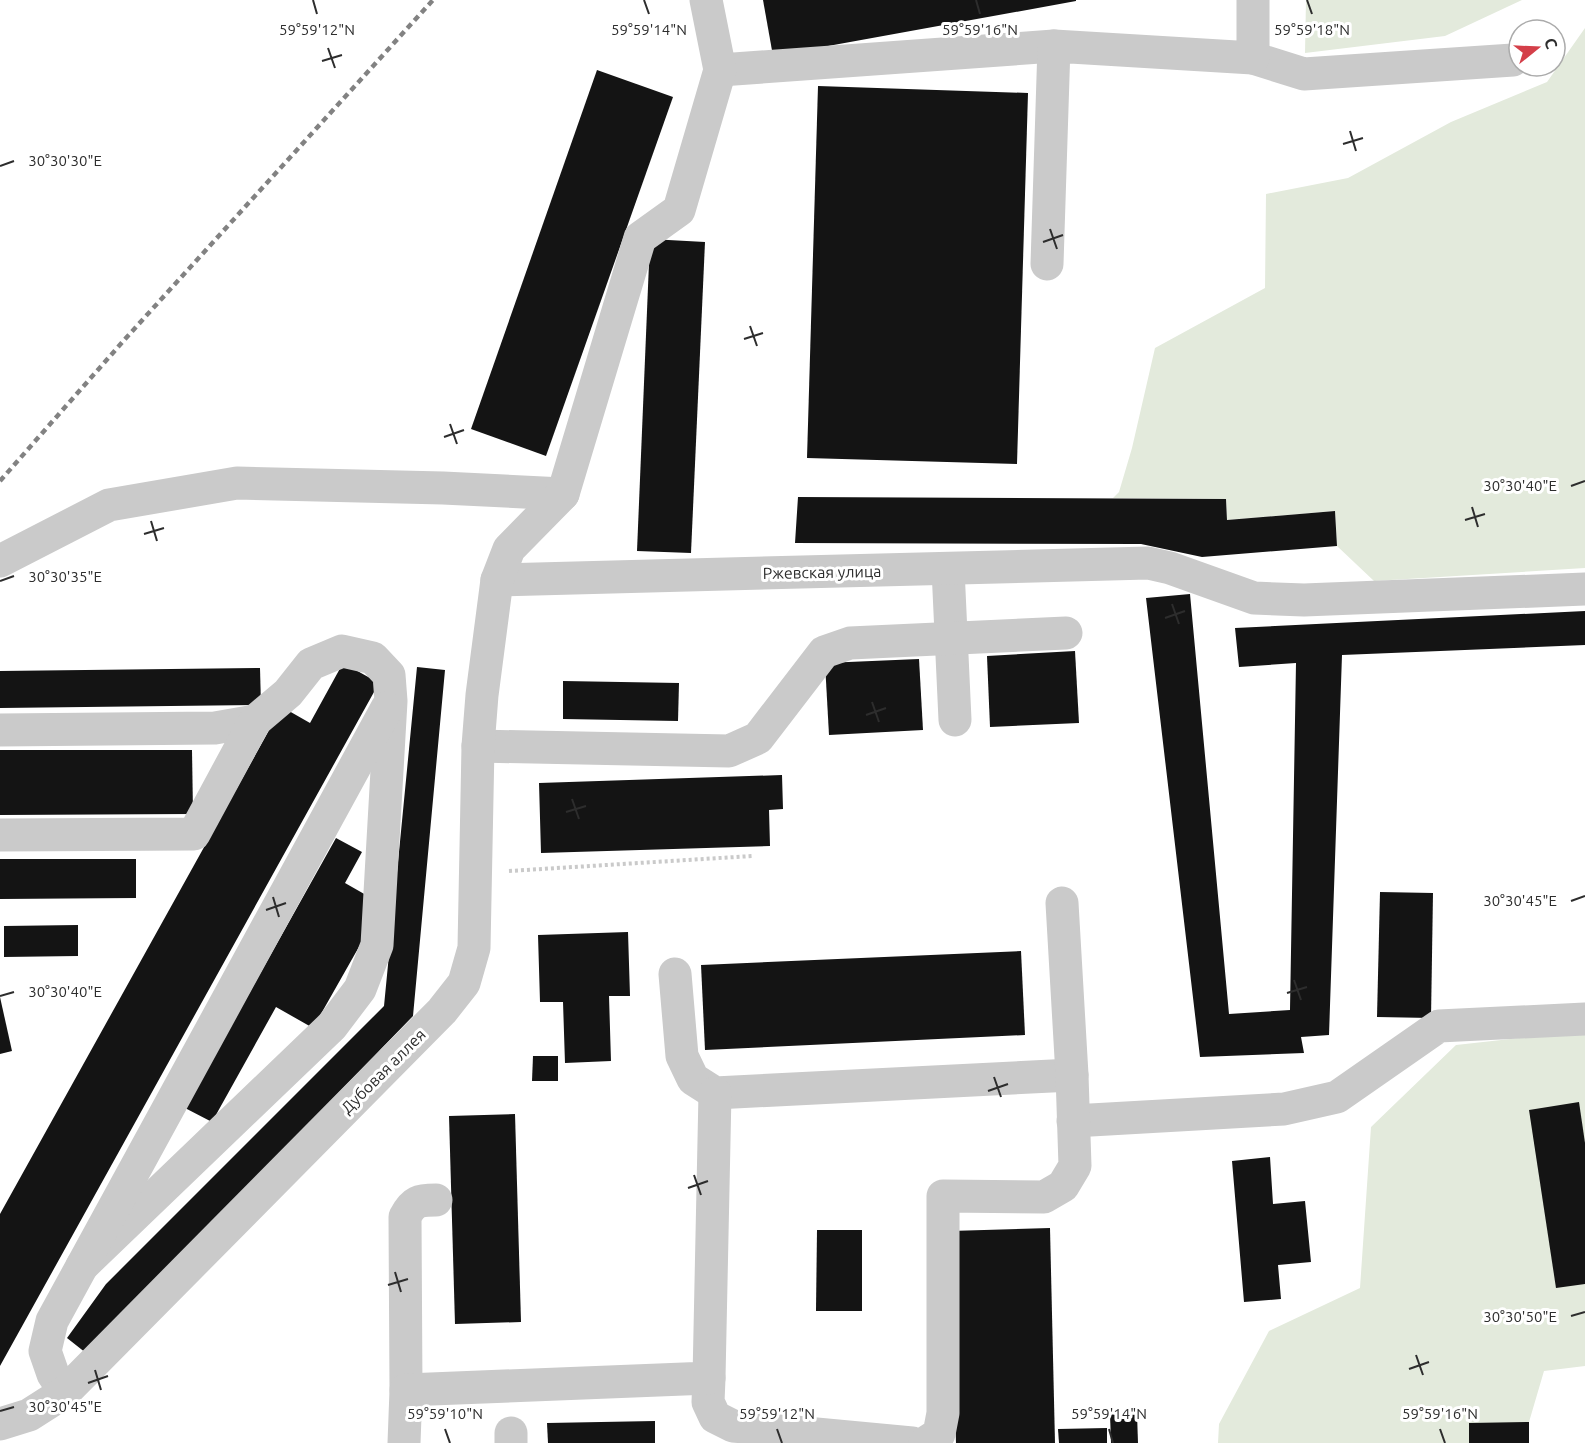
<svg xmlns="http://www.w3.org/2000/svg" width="1585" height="1443" font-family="Ubuntu,sans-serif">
<rect width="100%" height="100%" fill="#fff"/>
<g fill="#e3eadc">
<polygon points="1306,0 1522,0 1445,36 1305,53"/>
<polygon points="1585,28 1585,568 1374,581 1337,546 1335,511 1227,520 1226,499 1113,498 1119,492 1132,448 1155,348 1265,288 1266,194 1348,178 1451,122 1547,82"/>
<polygon points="1585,1034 1585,1366 1544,1371 1529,1422 1529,1443 1218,1443 1219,1424 1269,1331 1360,1288 1371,1127 1456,1045 1547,1035"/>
</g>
<g fill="#141414">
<polygon points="763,0 1076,0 1076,1 773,56"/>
<polygon points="597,70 673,97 546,456 471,429"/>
<polygon points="818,86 1028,93 1017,464 807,458"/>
<polygon points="650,239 705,242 691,553 637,551"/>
<polygon points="798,497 1226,499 1227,520 1335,511 1337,546 1202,557 1141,544 795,543"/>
<polygon points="1190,594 1229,1014 1290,1010 1296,663 1239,667 1235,628 1585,611 1585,645 1342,655 1329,1035 1301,1037 1304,1053 1200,1057 1146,598"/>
<polygon points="1075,651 1079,723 990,727 987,656"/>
<polygon points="919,659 923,730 829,735 825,663"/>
<polygon points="343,663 379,683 0,1366 0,1214 282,707 310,723"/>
<polygon points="417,667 445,670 413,1016 86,1353 67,1338 106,1284 384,1006"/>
<polygon points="260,668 261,705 0,708 0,671"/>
<polygon points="563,681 679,683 678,721 563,719"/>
<polygon points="0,750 192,750 193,814 0,815"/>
<polygon points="782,775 783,809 769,810 770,846 541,853 539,783"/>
<polygon points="336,838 362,852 345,883 373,899 364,938 313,1028 276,1007 212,1122 185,1108"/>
<polygon points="0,859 136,859 136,898 0,899"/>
<polygon points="1380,892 1433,893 1431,1018 1377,1017"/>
<polygon points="78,925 78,956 4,957 4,926"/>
<polygon points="628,932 630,996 609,996 611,1061 565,1063 563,1002 540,1002 538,935"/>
<polygon points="1021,951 1025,1035 705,1050 701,965"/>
<polygon points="0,997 12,1051 0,1054"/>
<polygon points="533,1056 558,1056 558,1081 532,1081"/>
<polygon points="1579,1102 1585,1143 1585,1284 1556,1288 1529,1110"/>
<polygon points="515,1114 521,1322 455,1324 449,1116"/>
<polygon points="1270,1157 1273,1204 1305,1201 1311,1262 1278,1265 1281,1299 1244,1302 1232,1161"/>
<polygon points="1050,1228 1055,1443 956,1443 950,1231"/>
<polygon points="817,1230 862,1230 862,1311 816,1311"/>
<polygon points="1110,1414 1137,1414 1138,1443 1111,1443"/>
<polygon points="655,1421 655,1443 548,1443 547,1423"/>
<polygon points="1529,1422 1529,1443 1469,1443 1469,1423"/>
<polygon points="1107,1428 1107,1443 1059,1443 1058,1429"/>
</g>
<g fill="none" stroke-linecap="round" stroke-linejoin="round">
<polyline stroke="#cacaca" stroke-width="4" stroke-dasharray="3 3" stroke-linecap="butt" points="509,871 752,856"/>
<g stroke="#cacaca" stroke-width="33">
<polyline points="1253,58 1304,74 1513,60"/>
<polyline points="720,70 1054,46"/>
<polyline points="1047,264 1054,46 1253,58 1253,0"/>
<polyline points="0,561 109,505 237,483 443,488 563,494"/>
<polyline points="948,569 955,720"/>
<polyline points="497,580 1148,563 1170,568 1254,598 1304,600 1585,589"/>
<polyline points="0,730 215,728 255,721"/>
<polyline points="478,746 729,751 758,738 824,652 850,643 1066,633"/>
<polyline points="0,835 194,834 255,721 288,693 311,664 342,651 373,658 389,675 391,701 377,945 360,989 332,1026 82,1266"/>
<polyline points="675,974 682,1056 693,1079 715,1093 1072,1075"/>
<polyline points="1073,1121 1284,1109 1337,1097 1439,1026 1585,1019"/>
<polyline points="709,1378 708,1402 715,1417 733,1426 912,1443"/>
<path d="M406,1390L405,1217C413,1201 419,1200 436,1200"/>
<polyline points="65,1392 53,1374 45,1351 52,1321 387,708"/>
<polyline points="0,1424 29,1415 65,1392 442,1011 464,983 474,948 478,746 482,695 497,580 509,549 563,494 640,238 679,210 720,70 706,0"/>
<polyline points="511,1433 511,1443"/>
<polyline points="404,1443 406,1390 709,1378 715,1093"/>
<polyline points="925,1443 939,1434 943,1413 943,1196 1044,1197 1063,1186 1075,1166 1072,1075 1062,903"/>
</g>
<polyline stroke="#828282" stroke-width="4.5" stroke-dasharray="6 4.5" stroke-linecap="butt" points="0,481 126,338 433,0"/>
</g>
<path fill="none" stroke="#2d2d2d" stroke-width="2" d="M313,0L317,14M644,0L649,14M976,0L980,14M1307,0L1312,14M328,48L335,68M322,61L342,55M1350,131L1356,151M1343,144L1363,138M0,166L14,161M1050,229L1057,249M1043,242L1063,235M750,326L757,346M744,339L763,333M450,424L457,444M444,437L464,430M1571,486L1585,481M1472,507L1478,527M1465,520L1485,514M151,521L157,541M144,534L164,528M0,581L14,576M1172,604L1179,624M1165,618L1185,611M872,702L879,722M866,715L886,708M572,799L579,819M566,812L586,806M273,897L279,917M1571,901L1585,896M266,910L286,903M1294,980L1301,1000M1287,993L1307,987M0,996L14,992M994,1077L1001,1097M988,1091L1008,1084M694,1175L701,1195M688,1188L708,1181M395,1272L401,1292M388,1285L408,1279M1571,1316L1585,1312M1416,1355L1423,1375M1409,1369L1429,1362M95,1370L101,1390M88,1383L108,1376M0,1411L14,1407M445,1429L450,1443M777,1429L782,1443M1109,1429L1113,1443M1440,1429L1445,1443"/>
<g text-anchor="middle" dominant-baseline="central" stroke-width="6" stroke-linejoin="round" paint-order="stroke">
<g font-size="16" fill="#2d2d2d" stroke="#fff">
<text transform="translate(822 572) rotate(-1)">Ржевская улица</text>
<text transform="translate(383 1071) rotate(-45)">Дубовая аллея</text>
</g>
</g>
<g font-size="15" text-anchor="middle" fill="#2d2d2d" stroke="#fff" stroke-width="6" stroke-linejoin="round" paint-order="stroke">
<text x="317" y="35">59°59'12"N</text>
<text x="649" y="35">59°59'14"N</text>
<text x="980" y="35">59°59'16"N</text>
<text x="1312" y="35">59°59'18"N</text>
<text x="65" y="166">30°30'30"E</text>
<text x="1520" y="491">30°30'40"E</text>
<text x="65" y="582">30°30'35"E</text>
<text x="1520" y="906">30°30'45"E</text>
<text x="65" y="997">30°30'40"E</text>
<text x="1520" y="1322">30°30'50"E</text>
<text x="65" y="1412">30°30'45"E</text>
<text x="445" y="1419">59°59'10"N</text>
<text x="777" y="1419">59°59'12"N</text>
<text x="1109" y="1419">59°59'14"N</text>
<text x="1440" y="1419">59°59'16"N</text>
</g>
<g transform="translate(1537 48) rotate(72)"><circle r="28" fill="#ffffff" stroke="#ababab" stroke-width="1.5"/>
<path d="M0-4.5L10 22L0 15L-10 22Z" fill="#d43f49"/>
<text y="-9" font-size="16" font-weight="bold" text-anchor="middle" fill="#2d2d2d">С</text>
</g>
</svg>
